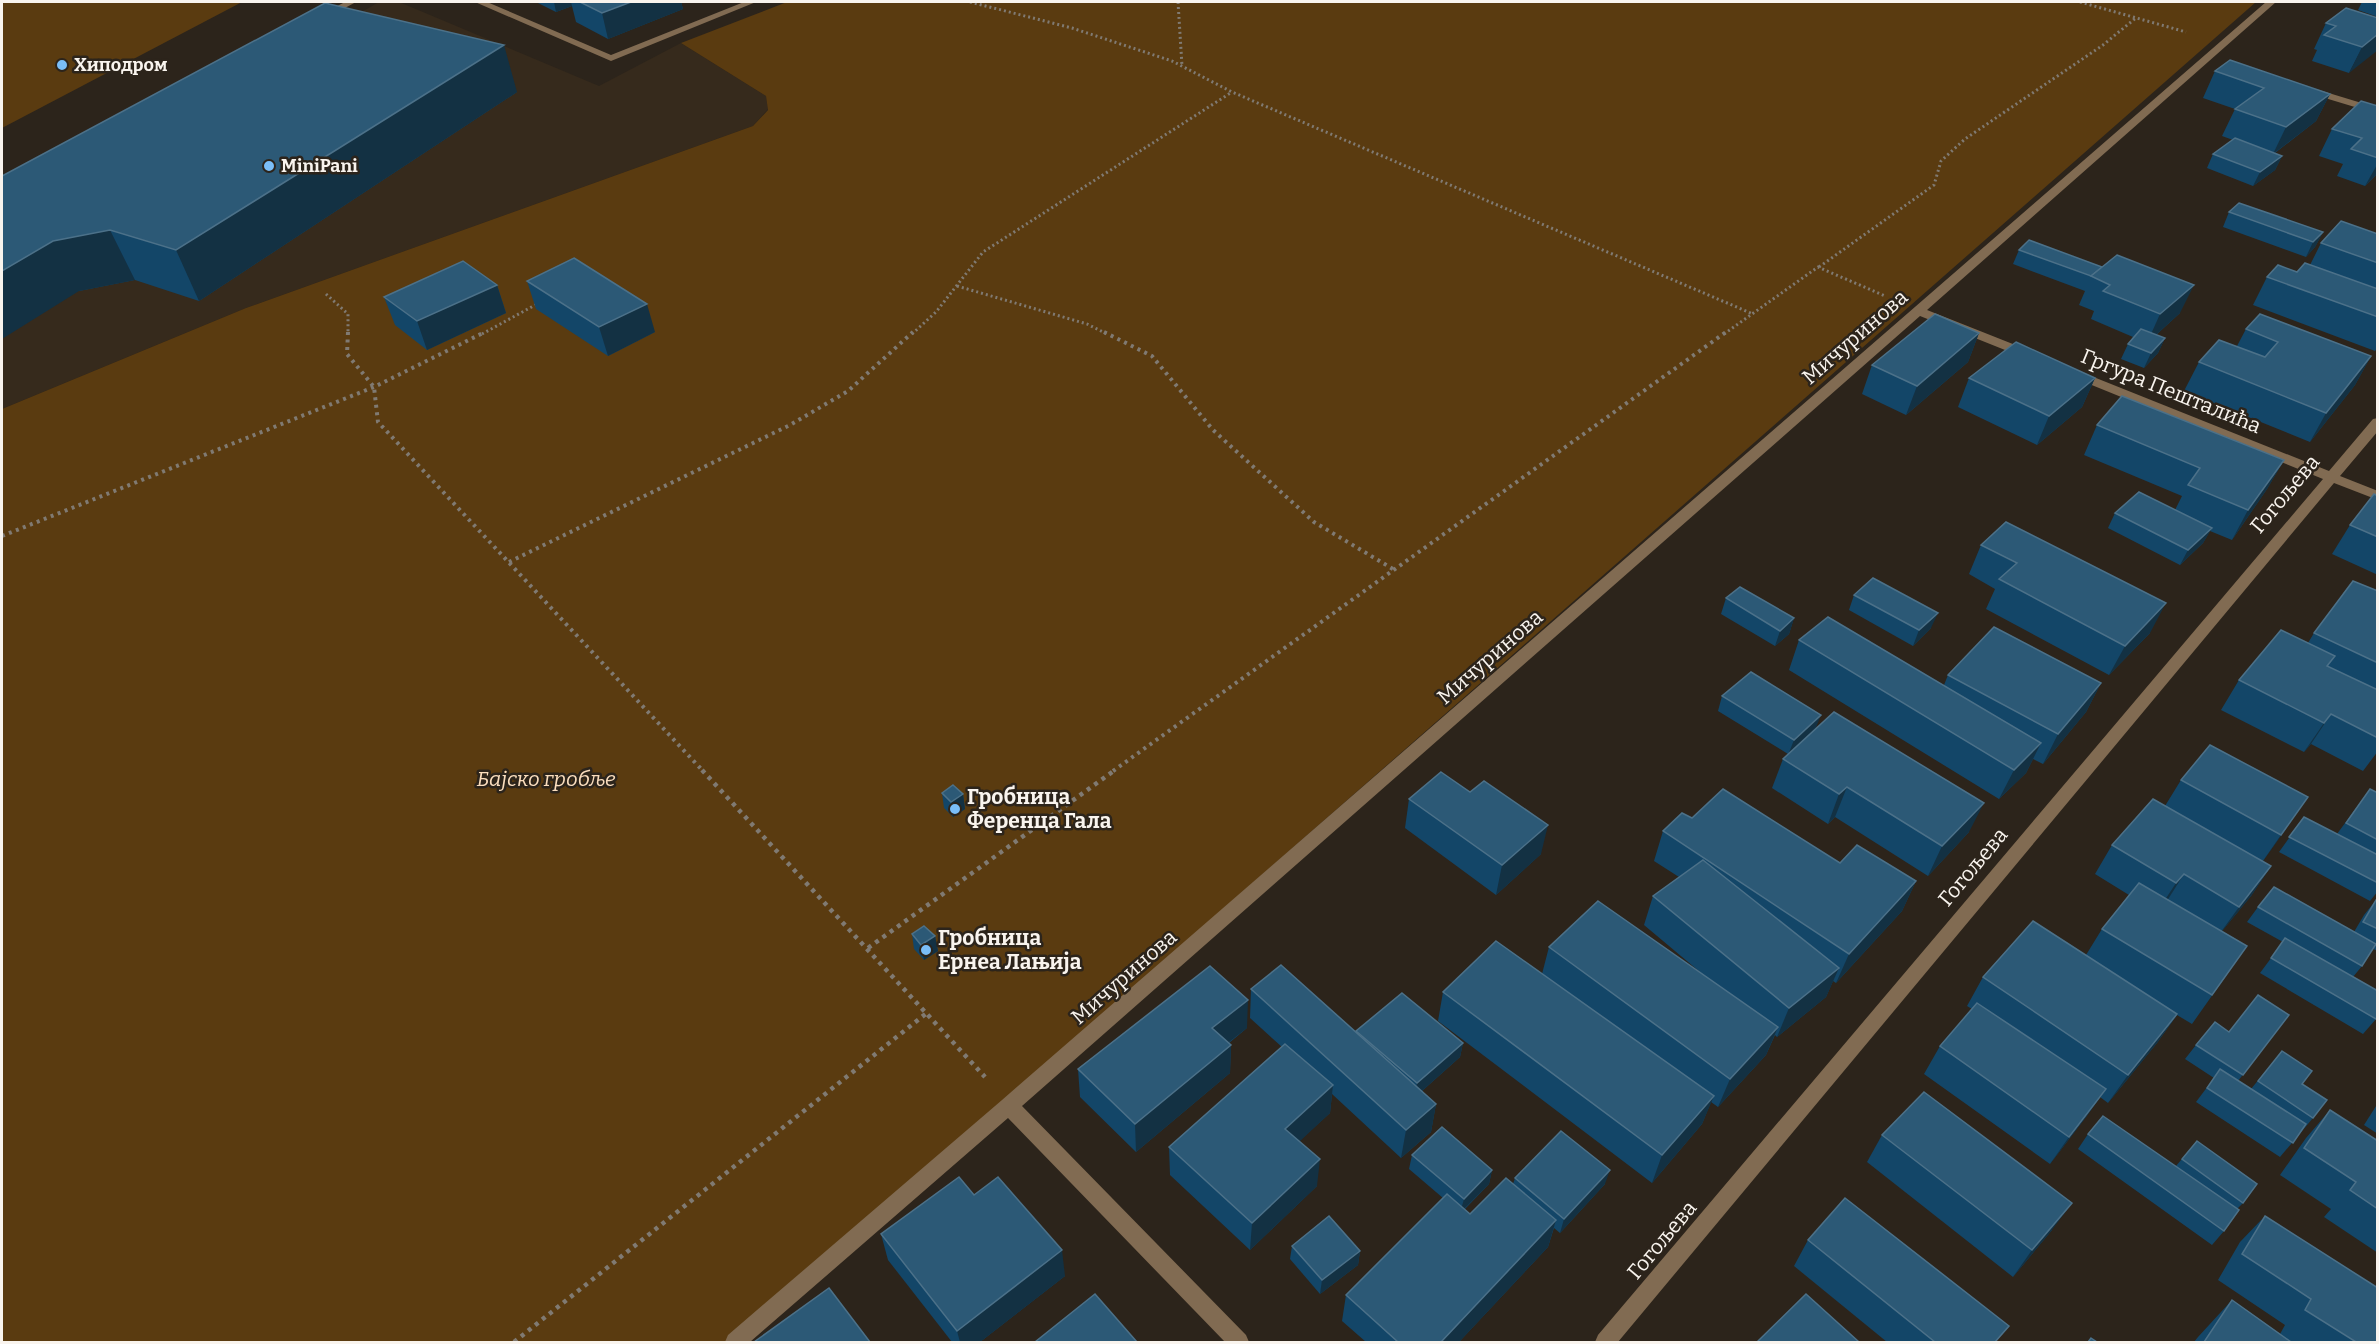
<svg xmlns="http://www.w3.org/2000/svg" width="2379" height="1344" font-family="Bitter,serif">
<rect width="100%" height="100%" fill="#2c241b"/>
<polygon fill="#362a1c" points="379,2 399,2 599,86 681,43 766,96 768,109 753,126 246,308 2,409 2,218"/>
<g fill="#5a3b10">
<polygon points="2,2 242,2 2,128"/>
<polygon points="787,2 2256,2 730,1342 2,1342 2,409 246,308 753,126 768,110 766,96 681,43"/>
</g>
<g fill="none" stroke-linecap="round" stroke-linejoin="round">
<g stroke="#807a72" stroke-width="3" stroke-dasharray="2 3" stroke-linecap="butt">
<polyline points="970,2 1072,28 1172,61 1232,92 1753,314"/>
<polyline points="1178,2 1182,66"/>
<polyline points="2080,2 2186,32"/>
<polyline points="1819,267 1934,185 1941,161 1965,139 2103,45 2137,17"/>
<polyline points="957,286 1087,324 1107,334"/>
<polyline points="326,294 348,314 348,334"/>
<polyline points="482,334 537,304"/>
<polyline points="912,334 936,312 983,252 1232,92"/>
<polyline points="1724,334 1818,267 1885,296"/>
</g>
<g stroke="#807a72" stroke-width="4" stroke-dasharray="3 4.5" stroke-linecap="butt">
<polyline points="348,332 347,354 374,387 378,422 703,771"/>
<polyline points="1104,332 1152,356 1213,430 1314,522 1393,569"/>
<polyline points="2,536 374,387 485,332"/>
<polyline points="509,562 790,425 848,391 913,332"/>
<polyline points="1113,771 1726,332"/>
</g>
<g stroke="#807a72" stroke-width="4.5" stroke-dasharray="4 5" stroke-linecap="butt">
<polyline points="702,770 985,1077"/>
<polyline points="868,948 1115,770"/>
<polyline points="514,1342 928,1012"/>
</g>
<g fill="#816b52" fill-rule="evenodd">
<polygon points="345,2 356,2 328,17 320,15"/>
<polygon points="475,2 487,2 611,55 744,2 756,2 611,61"/>
<polygon points="2266,2 2276,2 1927,310 2033,352 2033,358 2025,358 1920,316 1022,1106 1246,1335 1249,1342 1225,1342 1008,1118 750,1342 725,1342 728,1335 1002,1100"/>
<polygon points="2309,87 2378,108 2378,114 2305,92 2304,90"/>
<polygon points="2076,370 2329,471 2373,419 2378,418 2378,431 2340,476 2378,491 2378,500 2334,483 1618,1342 1595,1342 1598,1335 2323,479 2072,377 2070,374"/>
</g>
</g>
<g fill="#134668">
<polygon points="536,2 681,2 683,9 608,39 576,22 572,6 556,12"/>
<polygon points="2362,2 2378,2 2378,17 2358,10"/>
<polygon points="2378,18 2349,73 2312,61 2317,50 2314,49 2326,23"/>
<polygon points="2215,71 2330,94 2316,121 2275,153 2282,156 2275,170 2253,186 2207,168 2213,154 2233,140 2222,136 2235,109 2203,98"/>
<polygon points="517,92 199,301 135,280 79,291 2,176"/>
<polygon points="2378,106 2378,173 2365,186 2337,176 2343,164 2319,156 2332,129"/>
<polygon points="2229,212 2323,232 2315,247 2306,257 2223,227"/>
<polygon points="2378,234 2378,347 2375,351 2253,305 2267,277 2297,272 2310,265 2321,243"/>
<polygon points="2029,240 2180,313 2156,335 2165,338 2158,353 2144,368 2121,359 2128,344 2133,337 2091,319 2094,311 2079,305 2085,291 2013,264 2019,250"/>
<polygon points="527,281 655,332 608,356 536,309"/>
<polygon points="497,285 506,313 427,350 395,325 384,297"/>
<polygon points="2246,329 2371,356 2355,385 2310,442 2184,391 2199,362 2237,346"/>
<polygon points="1979,333 1968,362 1906,415 1862,394 1872,365"/>
<polygon points="1969,378 2095,378 2082,407 2037,445 1958,407"/>
<polygon points="2097,425 2284,460 2267,489 2232,540 2210,531 2203,543 2180,565 2108,528 2115,513 2175,510 2182,496 2084,455"/>
<polygon points="2378,496 2378,575 2332,554 2350,525"/>
<polygon points="1981,545 2150,633 2109,675 1986,609 1995,589 1969,574"/>
<polygon points="2378,591 2378,751 2363,771 2311,744 2304,752 2221,710 2239,680 2308,643 2314,633"/>
<polygon points="1854,595 1931,628 1913,646 1849,610"/>
<polygon points="1726,598 1794,618 1789,634 1775,646 1721,614"/>
<polygon points="1799,640 1944,685 1948,675 2101,683 2086,712 2043,764 2033,759 2026,773 1999,799 1789,670"/>
<polygon points="1722,696 1816,729 1969,832 1928,876 1835,817 1828,824 1772,788 1783,759 1788,754 1718,711"/>
<polygon points="2181,780 2308,797 2263,861 2271,866 2251,896 2222,931 2247,946 2192,1024 2177,1015 2157,1043 2108,1103 2100,1097 2086,1117 2050,1164 1924,1074 1940,1046 1972,1009 1967,1006 1983,977 2086,955 2102,929 2129,895 2095,874 2112,845 2165,806"/>
<polygon points="2370,789 2378,793 2378,891 2370,901 2279,852 2304,817 2337,834"/>
<polygon points="942,793 963,794 965,809 953,817 944,808"/>
<polygon points="1409,799 1541,854 1496,895 1405,828"/>
<polygon points="1692,818 1840,863 1916,881 1902,911 1836,983 1833,981 1826,997 1777,1037 1775,1035 1766,1055 1718,1107 1711,1102 1702,1124 1652,1183 1438,1021 1443,992 1542,974 1549,947 1700,972 1644,925 1653,896 1679,877 1654,861 1663,831"/>
<polygon points="2376,900 2378,901 2378,951 2373,949 2362,966 2353,977 2376,1019 2363,1034 2260,973 2283,942 2247,922 2258,907 2354,932 2364,915"/>
<polygon points="912,934 935,936 938,951 924,960 914,949"/>
<polygon points="1251,989 1356,1032 1463,1043 1460,1057 1422,1091 1436,1104 1431,1132 1401,1158 1332,1094 1330,1113 1299,1141 1317,1186 1250,1250 1170,1175 1169,1147 1282,1047 1250,1018"/>
<polygon points="2289,1015 2238,1081 2251,1089 2282,1051 2302,1084 2313,1118 2280,1157 2196,1102 2214,1078 2185,1059 2196,1045 2229,1032"/>
<polygon points="1247,1028 1229,1043 1231,1045 1230,1073 1136,1152 1080,1097 1078,1069"/>
<polygon points="2378,1103 2378,1134 2364,1125"/>
<polygon points="2330,1110 2378,1141 2378,1253 2324,1217 2331,1209 2280,1175 2306,1138"/>
<polygon points="2088,1134 2176,1166 2197,1141 2243,1203 2237,1209 2224,1231 2212,1245 2078,1149"/>
<polygon points="1882,1135 2052,1230 2013,1277 1867,1162"/>
<polygon points="1412,1155 1492,1170 1489,1184 1464,1210 1470,1214 1513,1184 1515,1178 1605,1184 1560,1233 1554,1228 1548,1247 1459,1342 1366,1342 1342,1321 1346,1295 1443,1198 1409,1169"/>
<polygon points="974,1195 1065,1276 980,1342 952,1342 888,1260 881,1234"/>
<polygon points="2265,1216 2378,1342 2194,1342 2198,1337 2232,1300 2280,1334 2285,1325 2218,1280 2240,1242"/>
<polygon points="1808,1240 1996,1342 1887,1342 1794,1266"/>
<polygon points="1292,1246 1360,1251 1358,1265 1320,1294 1290,1259"/>
</g>
<g fill="#133143">
<polygon points="554,2 571,2 572,6 556,12"/>
<polygon points="631,2 681,2 683,9 608,39 602,13"/>
<polygon points="2378,34 2378,50 2349,73 2362,47"/>
<polygon points="504,45 517,92 199,301 176,250"/>
<polygon points="2330,94 2316,121 2273,154 2286,127"/>
<polygon points="2282,156 2275,170 2253,186 2260,172"/>
<polygon points="2378,163 2378,173 2365,186"/>
<polygon points="110,230 135,280 79,291 2,339 2,271 53,241"/>
<polygon points="2323,232 2315,247 2306,257 2313,242"/>
<polygon points="497,285 506,313 427,350 417,321"/>
<polygon points="2194,285 2180,313 2147,343 2160,314"/>
<polygon points="647,304 655,332 608,356 599,327"/>
<polygon points="1979,333 1968,362 1906,415 1917,386"/>
<polygon points="2165,338 2158,353 2144,368 2151,353"/>
<polygon points="2371,356 2355,385 2310,442 2326,413"/>
<polygon points="2095,378 2082,407 2037,445 2049,416"/>
<polygon points="2284,460 2267,489 2232,540 2248,510"/>
<polygon points="2212,528 2203,543 2180,565 2188,550"/>
<polygon points="2166,603 2150,633 2109,675 2125,646"/>
<polygon points="1938,613 1931,628 1913,646 1919,630"/>
<polygon points="1794,618 1789,634 1775,646 1780,631"/>
<polygon points="2101,683 2086,712 2043,764 2058,734"/>
<polygon points="2331,714 2311,744 2304,752 2324,723"/>
<polygon points="1821,715 1815,730 1788,755 1794,740"/>
<polygon points="2041,743 2026,773 1999,799 2014,770"/>
<polygon points="1847,787 1835,817 1828,824 1839,794"/>
<polygon points="963,794 965,809 953,817 951,802"/>
<polygon points="2308,797 2288,826 2261,864 2281,835"/>
<polygon points="1984,803 1969,832 1928,876 1942,846"/>
<polygon points="1548,825 1541,854 1496,895 1502,865"/>
<polygon points="2271,866 2251,896 2218,936 2239,907"/>
<polygon points="2184,874 2165,904 2157,912 2176,883"/>
<polygon points="1916,881 1902,911 1836,983 1849,954"/>
<polygon points="935,936 938,951 924,960 921,945"/>
<polygon points="1839,968 1826,997 1777,1037 1789,1008"/>
<polygon points="1248,1000 1247,1028 1211,1056 1212,1028"/>
<polygon points="2177,1014 2157,1043 2108,1103 2128,1075"/>
<polygon points="1778,1027 1766,1055 1718,1107 1730,1079"/>
<polygon points="1463,1043 1460,1057 1414,1098 1417,1083"/>
<polygon points="1231,1045 1230,1073 1136,1152 1135,1124"/>
<polygon points="1333,1085 1330,1113 1283,1157 1285,1129"/>
<polygon points="2106,1089 2086,1117 2050,1164 2069,1137"/>
<polygon points="1714,1096 1702,1124 1652,1183 1662,1155"/>
<polygon points="1436,1104 1431,1132 1401,1158 1406,1130"/>
<polygon points="1320,1159 1317,1186 1250,1250 1252,1223"/>
<polygon points="1492,1170 1489,1184 1460,1213 1464,1199"/>
<polygon points="1610,1170 1605,1184 1560,1233 1564,1219"/>
<polygon points="2072,1203 2052,1230 2013,1277 2032,1250"/>
<polygon points="1556,1220 1548,1247 1459,1342 1441,1342"/>
<polygon points="1062,1250 1065,1276 980,1342 960,1342 957,1331"/>
<polygon points="1360,1251 1358,1265 1320,1294 1322,1280"/>
</g>
<g fill="#2c5976" stroke="#4c7189" stroke-width="1.5">
<polygon points="580,2 631,2 602,13"/>
<polygon points="325,3 504,45 176,250 110,230 53,241 2,271 2,176"/>
<polygon points="2346,8 2378,18 2378,34 2362,47 2324,35 2336,26 2326,23"/>
<polygon points="2230,60 2330,94 2286,127 2235,109 2264,88 2215,71"/>
<polygon points="2361,101 2378,106 2378,158 2351,149 2362,138 2332,129"/>
<polygon points="2235,138 2282,156 2260,172 2213,154"/>
<polygon points="2239,203 2323,232 2313,242 2229,212"/>
<polygon points="2341,221 2378,234 2378,263 2321,243"/>
<polygon points="2029,240 2102,267 2091,276 2019,250"/>
<polygon points="2117,255 2194,285 2160,314 2103,291 2110,285 2091,276"/>
<polygon points="574,258 647,304 599,327 527,281"/>
<polygon points="463,261 497,285 417,321 384,297"/>
<polygon points="2305,263 2378,289 2378,317 2267,277 2278,265 2297,272"/>
<polygon points="1935,314 1979,333 1917,386 1872,365"/>
<polygon points="2260,314 2371,356 2326,413 2199,362 2219,340 2265,357 2278,342 2246,329"/>
<polygon points="2141,329 2165,338 2151,353 2128,344"/>
<polygon points="2016,342 2095,378 2049,416 1969,378"/>
<polygon points="2122,396 2284,460 2248,510 2188,485 2200,468 2097,425"/>
<polygon points="2139,492 2212,528 2188,550 2115,513"/>
<polygon points="2374,494 2378,496 2378,537 2350,525"/>
<polygon points="2006,522 2166,603 2125,646 1999,579 2017,563 1981,545"/>
<polygon points="1873,578 1938,613 1919,630 1854,595"/>
<polygon points="2353,581 2378,591 2378,663 2314,633"/>
<polygon points="1740,587 1794,618 1780,631 1726,598"/>
<polygon points="1828,617 2041,743 2014,770 1799,640"/>
<polygon points="1994,627 2101,683 2058,734 1948,675"/>
<polygon points="2281,630 2335,656 2327,666 2378,690 2378,738 2331,714 2324,723 2239,680"/>
<polygon points="1751,672 1821,715 1794,740 1722,696"/>
<polygon points="1834,712 1984,803 1942,846 1847,787 1839,794 1783,759"/>
<polygon points="2210,745 2308,797 2281,835 2181,780"/>
<polygon points="1441,772 1470,792 1484,781 1548,825 1502,865 1409,799"/>
<polygon points="953,785 963,794 951,802 942,793"/>
<polygon points="1723,789 1840,863 1857,845 1916,881 1849,954 1663,831 1682,813 1692,818"/>
<polygon points="2370,789 2378,793 2378,840 2346,823"/>
<polygon points="2153,799 2271,866 2239,907 2184,874 2176,883 2112,845"/>
<polygon points="2304,817 2378,855 2378,883 2289,837"/>
<polygon points="1703,860 1839,968 1789,1008 1653,896"/>
<polygon points="2139,883 2247,946 2212,995 2102,929"/>
<polygon points="2274,887 2376,944 2362,966 2258,907"/>
<polygon points="2376,900 2378,901 2378,929 2363,922"/>
<polygon points="1598,901 1778,1027 1730,1079 1549,947"/>
<polygon points="2033,921 2177,1014 2128,1075 1983,977"/>
<polygon points="924,926 935,936 921,945 912,934"/>
<polygon points="2285,938 2378,991 2378,1017 2376,1019 2271,958"/>
<polygon points="1496,941 1714,1096 1662,1155 1443,992"/>
<polygon points="1281,965 1436,1104 1406,1130 1251,989"/>
<polygon points="1210,966 1248,1000 1212,1028 1231,1045 1135,1124 1078,1069"/>
<polygon points="1402,993 1463,1043 1417,1083 1356,1031"/>
<polygon points="2258,995 2289,1015 2243,1075 2196,1045 2215,1022 2229,1032"/>
<polygon points="1977,1003 2106,1089 2069,1137 1940,1046"/>
<polygon points="1285,1044 1333,1085 1285,1129 1320,1159 1252,1223 1169,1147"/>
<polygon points="2282,1051 2312,1071 2302,1084 2327,1100 2313,1118 2258,1081"/>
<polygon points="2220,1069 2306,1124 2293,1143 2207,1088"/>
<polygon points="1924,1092 2072,1203 2032,1250 1882,1135"/>
<polygon points="2330,1110 2378,1141 2378,1209 2350,1190 2356,1182 2304,1148"/>
<polygon points="2103,1116 2239,1210 2224,1231 2088,1134"/>
<polygon points="1442,1127 1492,1170 1464,1199 1412,1155"/>
<polygon points="1561,1131 1610,1170 1564,1219 1515,1178"/>
<polygon points="2197,1141 2257,1184 2243,1203 2182,1159"/>
<polygon points="959,1177 974,1195 998,1177 1062,1250 957,1331 881,1234"/>
<polygon points="1506,1178 1556,1220 1441,1342 1398,1342 1346,1295 1447,1194 1470,1214"/>
<polygon points="1845,1198 2009,1326 1995,1342 1935,1342 1808,1240"/>
<polygon points="1329,1216 1360,1251 1322,1280 1292,1246"/>
<polygon points="2265,1216 2378,1288 2378,1342 2356,1342 2305,1310 2311,1299 2242,1254"/>
<polygon points="829,1288 870,1342 754,1342"/>
<polygon points="1095,1294 1137,1342 1035,1342"/>
<polygon points="1806,1294 1859,1342 1757,1342"/>
<polygon points="2232,1300 2291,1342 2204,1342"/>
<polygon points="2091,1338 2097,1342 2088,1342"/>
</g>
<g fill="#7abef8" stroke="#2c241b" stroke-width="2">
<circle cx="62" cy="65" r="6"/>
<circle cx="269" cy="166" r="6"/>
<circle cx="955" cy="809" r="6"/>
<circle cx="926" cy="950" r="6"/>
</g>
<g text-anchor="middle" dominant-baseline="central" stroke-width="5" stroke-linejoin="round" paint-order="stroke">
<g font-size="18" font-weight="bold" fill="#f9f4ee" stroke="#2c241b" text-anchor="start">
<text x="74" y="65">Хиподром</text>
<text x="281" y="166">MiniPani</text>
</g>
<g font-size="21" fill="#f9f4ee" stroke="#2c241b">
<text transform="translate(1855 337) rotate(-41)">Мичуринова</text>
<text transform="translate(2171 391) rotate(22)">Гргура Пешталића</text>
<text transform="translate(2285 494) rotate(-50)">Гогољева</text>
<text transform="translate(1490 657) rotate(-41)">Мичуринова</text>
<text transform="translate(1973 867) rotate(-50)">Гогољева</text>
<text transform="translate(1124 977) rotate(-41)">Мичуринова</text>
<text transform="translate(1662 1240) rotate(-50)">Гогољева</text>
</g>
<g font-size="21" font-style="italic" fill="#faddbd" stroke="#2c241b">
<text x="546" y="779">Бајско гробље</text>
</g>
<g font-size="21" font-weight="bold" fill="#f9f4ee" stroke="#2c241b" text-anchor="start">
<text x="967" y="797">Гробница<tspan x="967" dy="24">Ференца Гала</tspan></text>
<text x="938" y="938">Гробница<tspan x="938" dy="24">Ернеа Лањија</tspan></text>
</g>
</g>
<rect width="2379" height="1344" fill="none" stroke="#f9f4ee" stroke-width="6"/>
</svg>
